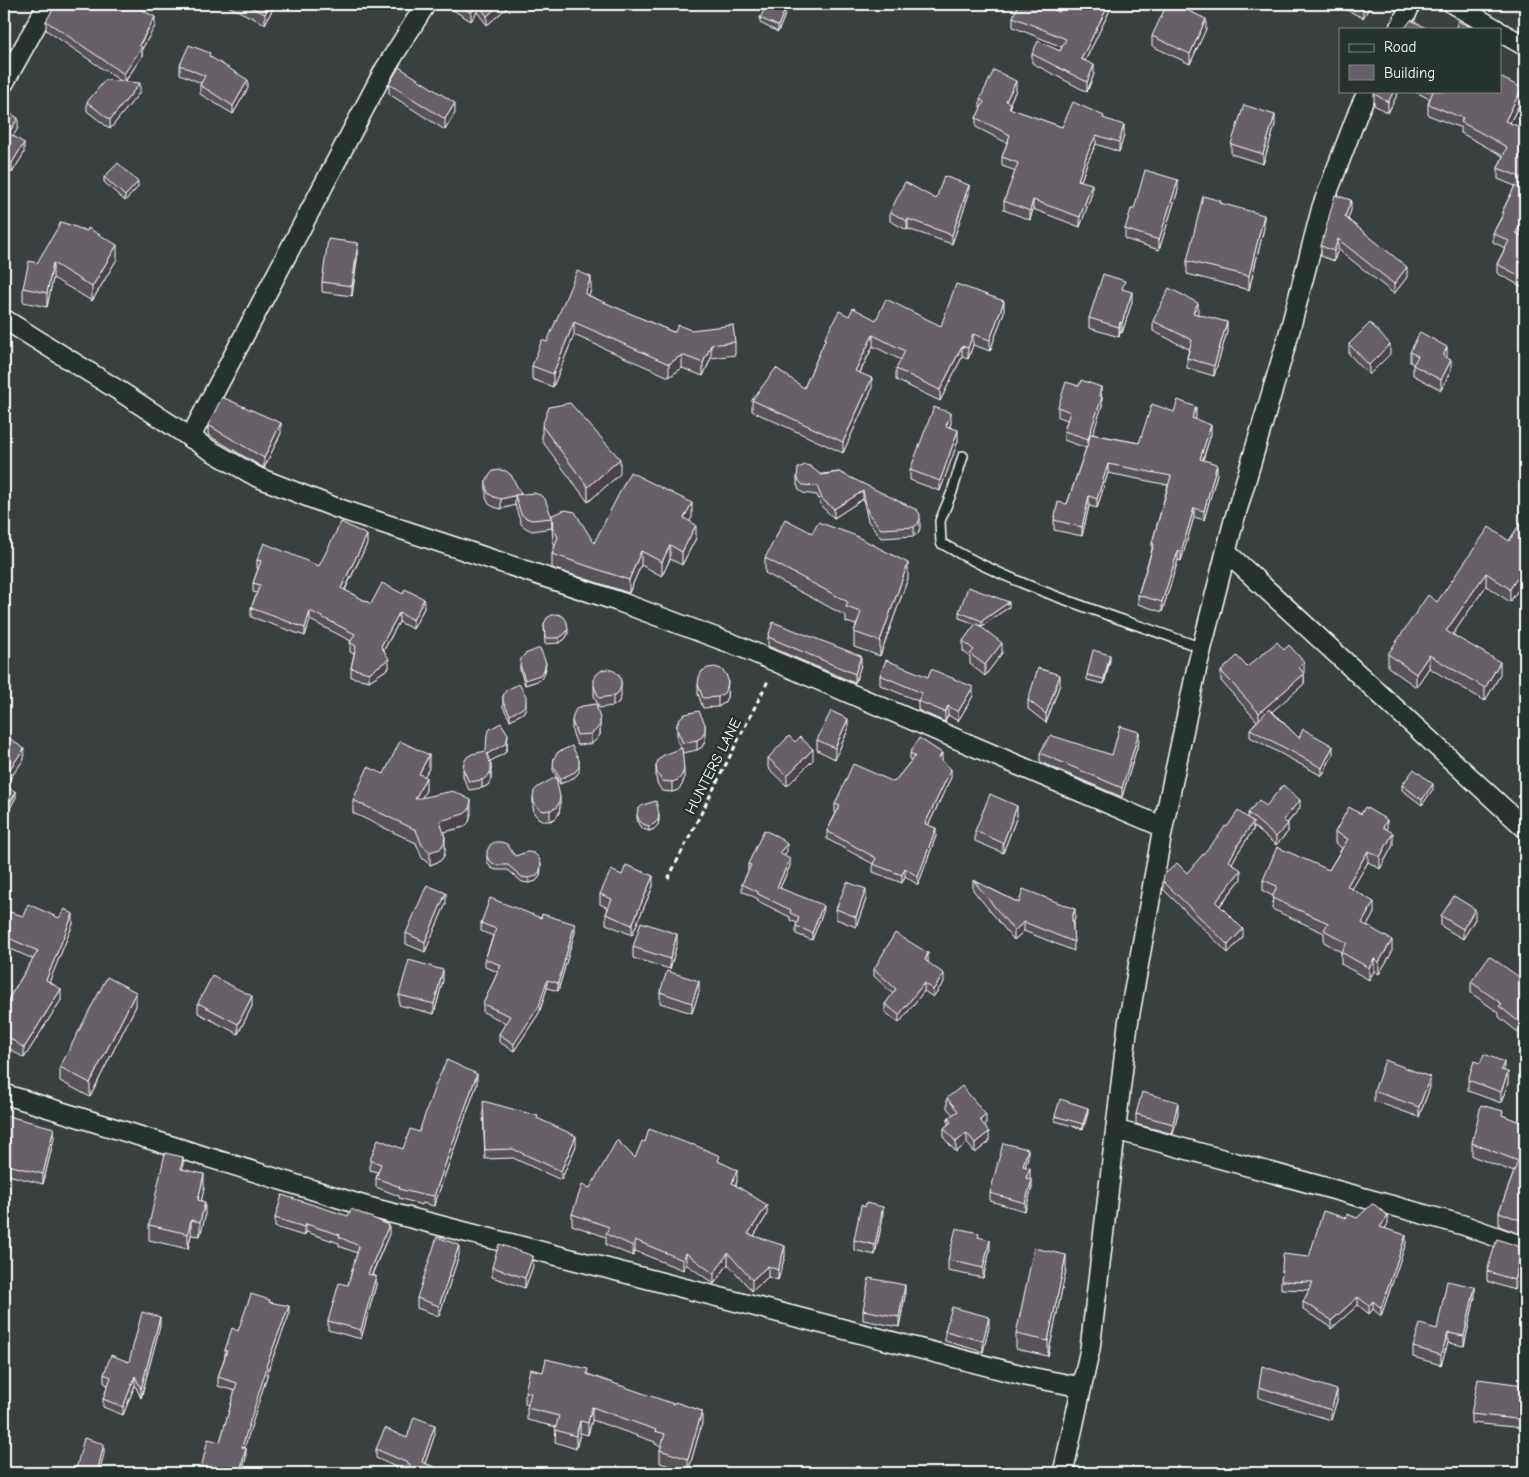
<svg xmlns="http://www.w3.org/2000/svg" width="1529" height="1477" font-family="'Comic Neue',sans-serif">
<rect width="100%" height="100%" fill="#3a403f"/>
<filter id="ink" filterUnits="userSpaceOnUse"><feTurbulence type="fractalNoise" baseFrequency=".02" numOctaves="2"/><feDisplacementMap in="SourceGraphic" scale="10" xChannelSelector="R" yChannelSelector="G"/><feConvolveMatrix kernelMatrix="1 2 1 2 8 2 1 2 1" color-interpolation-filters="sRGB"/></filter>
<g filter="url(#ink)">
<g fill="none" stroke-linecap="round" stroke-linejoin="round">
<g stroke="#fff" stroke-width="12">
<path id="service" d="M963,456L952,492L940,521L941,543C1021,590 1115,616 1202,648"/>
</g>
<g stroke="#fff" stroke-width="22">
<g id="minor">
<polyline points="1453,4 1496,29"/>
<polyline points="1399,29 1411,4"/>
<polyline points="1500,32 1525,46"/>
<polyline points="4,83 48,4"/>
<polyline points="4,319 121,392 208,449 257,477 334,507 620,602 741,647 1163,827"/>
<polyline points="190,438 385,69 426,4"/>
<polyline points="1226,552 1525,828"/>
<polyline points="4,1094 368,1207 1030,1377 1081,1387"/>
<polyline points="1116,1130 1463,1225 1525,1247"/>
<polyline points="1063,1473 1090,1349 1128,1024 1163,827 1197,667 1233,524 1287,341 1322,207 1359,110 1368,91"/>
</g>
</g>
<polyline stroke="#fff" stroke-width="3" stroke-dasharray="5 4" stroke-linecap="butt" points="668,879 769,679"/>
<use href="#service" stroke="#26332d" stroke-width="9"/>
<use href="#minor" stroke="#26332d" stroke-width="19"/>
</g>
<g fill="#595359" stroke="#fff">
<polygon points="228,4 275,4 265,24 228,6"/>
<polygon points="390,4 403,4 400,11"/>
<polygon points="443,4 510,4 509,6 487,25 477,12 471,21"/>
<polygon points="1110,4 1110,10 1085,61 1094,74 1087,92 1032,63 1032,54 1060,51 1062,47 1013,27 1013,17 1059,12"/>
<polygon points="1341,4 1371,4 1363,18 1341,7"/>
<polygon points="785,15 778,32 760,23 760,18"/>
<polygon points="46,21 155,26 142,49 142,56 125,82 140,92 110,129 87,111 87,102 122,82 46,30"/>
<polygon points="1206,29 1190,64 1152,46 1152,36"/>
<polygon points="210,57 248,88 233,114 200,94 200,85 201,83 180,74 180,65"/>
<polygon points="389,84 455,113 445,130 389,94"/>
<polygon points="1016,90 1010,103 1011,109 1062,127 1104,119 1124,135 1119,152 1096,144 1087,163 1081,181 1092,193 1080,227 1033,209 1030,220 1004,210 1004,201 1016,171 1002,166 1002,157 1007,143 976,127 976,118 981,109 980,108 980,99"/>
<polygon points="1399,91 1388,113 1374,105 1374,94"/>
<polygon points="1413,91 1500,91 1522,99 1510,123 1525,129 1525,190 1519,187 1525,191 1525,224 1519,235 1525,238 1525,285 1524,288 1497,273 1497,264 1505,248 1493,242 1493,233 1502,216 1502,212 1515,186 1498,179 1498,168 1503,156 1461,133 1461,128 1428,115 1428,104 1430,99"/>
<polygon points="4,110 18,128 13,136 24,153 12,173 4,168"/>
<polygon points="1275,125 1263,164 1231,154 1231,144"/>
<polygon points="104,177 138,187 125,201 104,182"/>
<polygon points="1178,190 1159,250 1125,239 1125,229 1134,209"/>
<polygon points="969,194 952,244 908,229 907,230 890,221 890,212 936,199"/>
<polygon points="1221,203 1264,228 1249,290 1187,274 1187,261"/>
<polygon points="1351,210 1348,219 1407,277 1394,294 1338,249 1334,261 1321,256 1321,246"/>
<polygon points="358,253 352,296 322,292 322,282"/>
<polygon points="117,259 92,301 53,278 47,307 23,302 23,288 37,263"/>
<polygon points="591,290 589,296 673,332 691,330 735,342 735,355 711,358 703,376 682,368 669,377 574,335 553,387 532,379 532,366 547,342"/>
<polygon points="1125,290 1132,302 1122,333 1120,332 1119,337 1089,328 1089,318"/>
<polygon points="1004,312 990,351 973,345 968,359 962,357 940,401 896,380 896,369 901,360 873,346 860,373 872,389 843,453 752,411 752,400 804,388 825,341 825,338 849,316 876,320 941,326"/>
<polygon points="1198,313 1197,314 1227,332 1214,376 1187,368 1187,358 1189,349 1153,331 1153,321"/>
<polygon points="1349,344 1390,354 1369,375 1349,354"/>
<polygon points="1410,352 1447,357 1447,358 1451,370 1441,390 1413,375 1413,364 1410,362"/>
<polygon points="1079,386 1101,387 1102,406 1092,434 1139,443 1174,412 1196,416 1195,419 1211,434 1203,460 1217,474 1204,520 1194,517 1181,561 1178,560 1162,612 1138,604 1138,595 1152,549 1152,543 1168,485 1108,473 1097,508 1089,506 1082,536 1054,530 1054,520 1067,504 1086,448 1064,440 1064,431 1068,420 1058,417 1058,407"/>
<polygon points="951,423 950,427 958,441 940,491 910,480 910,470"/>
<polygon points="208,425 281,433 264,468 208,435"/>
<polygon points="542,426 620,474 588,502 542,441"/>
<polygon points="839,472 920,528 918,533 914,536 881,538 868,521 863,499 834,518 822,507 817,495 803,493 799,490 797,485 797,477"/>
<polygon points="486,481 521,495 552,518 552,528 532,531 526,528 521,524 515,505 501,509 494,507 489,504 486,498"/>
<polygon points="552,515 594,543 692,517 689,521 696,538 682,565 670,559 662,576 641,565 629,593 552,568 552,554 555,545 553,542 552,528"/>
<polygon points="1525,516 1525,579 1510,602 1486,586 1453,634 1500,675 1485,701 1429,668 1416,687 1388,667 1388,654 1437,602 1509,541"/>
<polygon points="812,533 908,578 880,656 854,647 854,632 856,625 846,622 846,616 765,573 765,558"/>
<polygon points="367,544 345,590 371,604 424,608 413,629 399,622 384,650 389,668 369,681 351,677 351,668 354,654 350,652 350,643 351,641 310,620 305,636 251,617 251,608 257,593 253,592 253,583 258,569 257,568 257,560 319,566"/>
<polygon points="1009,607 982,626 979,625 1002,653 985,676 970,664 970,657 963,651 963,641 976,624 959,618 959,612"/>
<polygon points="544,624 568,634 565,639 559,643 545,644"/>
<polygon points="768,637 861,665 855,683 768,646"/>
<polygon points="1110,660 1104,684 1087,680 1087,675"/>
<polygon points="520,665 546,668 544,675 540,680 525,685 520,670"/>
<polygon points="1247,667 1304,672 1304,684 1272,711 1299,738 1333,754 1322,776 1250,737 1250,729 1257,721 1221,681 1221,671"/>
<polygon points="880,675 973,696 958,721 948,715 945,722 918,710 918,701 880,685"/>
<polygon points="698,684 728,690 727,697 724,703 718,707 703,708 698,694"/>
<polygon points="1060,684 1046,723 1028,709 1028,700"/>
<polygon points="594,686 621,697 618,703 613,706 599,708 594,696"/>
<polygon points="503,696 526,708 523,713 510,720 503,707"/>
<polygon points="572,721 600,729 600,735 596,740 591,744 577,745 572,731"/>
<polygon points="677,724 705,741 702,747 697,750 683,753 682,751 684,779 682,785 678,790 672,792 662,791 657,783 656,777 656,766 681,749 677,740"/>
<polygon points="848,730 835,759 817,750 817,740"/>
<polygon points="4,734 24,759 6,784 4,782"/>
<polygon points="508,734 507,748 505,753 490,761 491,773 491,779 488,785 482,788 469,790 463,777 463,769"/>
<polygon points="1139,741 1122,797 1040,762 1040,753 1112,755"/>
<polygon points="795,742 813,760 787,786 768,768 768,758"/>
<polygon points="910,753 942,760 951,777 928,826 936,836 918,885 905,876 902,883 873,872 873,864 827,839 827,831 836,813 835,812 835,804 894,782 911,761 910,761"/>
<polygon points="554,758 579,772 575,777 560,784 553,770"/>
<polygon points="429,768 424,777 426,790 422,797 471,813 469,822 464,827 444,832 445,850 444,856 440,861 430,865 422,858 416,843 353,813 353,800 384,774"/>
<polygon points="4,785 16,797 6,816 4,814"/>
<polygon points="1402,785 1433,789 1422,805 1402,790"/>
<polygon points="533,797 560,807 559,813 556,818 550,821 544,821 538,818 534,813 533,807"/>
<polygon points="1266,806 1300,808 1287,824 1288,832 1276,845 1253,826 1253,830 1237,854 1232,863 1241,879 1220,906 1243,937 1228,953 1163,889 1163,881 1187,873 1248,817 1248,813"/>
<polygon points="637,815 659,819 658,825 654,829 649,831 643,829 639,825 637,820"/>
<polygon points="1017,816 1003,853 975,841 975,831"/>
<polygon points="1387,829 1393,845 1380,869 1368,862 1352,889 1374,913 1367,926 1392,952 1379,974 1374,971 1369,980 1341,964 1341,952 1324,942 1324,933 1272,909 1273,896 1263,891 1263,880 1329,870 1342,848 1335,843 1335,832"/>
<polygon points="787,852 783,855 790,866 780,888 823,912 812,940 796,934 796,926 797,923 790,920 790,917 758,901 758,899 742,891 742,884 748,871 748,864"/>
<polygon points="487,856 515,856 541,869 540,876 536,881 529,883 522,882 508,870 496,870 491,868 487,862"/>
<polygon points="622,875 653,886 632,935 606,924 606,914 608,908 600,904 600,894"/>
<polygon points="973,880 1019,903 1075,918 1073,925 1074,951 1024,931 1014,940 973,890"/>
<polygon points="866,899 856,927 836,919 836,909"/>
<polygon points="446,903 425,952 406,944 406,933"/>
<polygon points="23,916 73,924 49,982 61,1000 24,1058 4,1045 4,1006 33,959 4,946 4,928"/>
<polygon points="1441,916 1475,919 1463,939 1441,926"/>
<polygon points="481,923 575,932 558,991 547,988 539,1013 514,1051 499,1042 499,1034 506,1023 483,1012 483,1004 498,972 485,967 485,959 493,936 481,931"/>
<polygon points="677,944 670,969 633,958 633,947"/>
<polygon points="928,961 928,962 944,982 933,997 924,991 899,1023 885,1012 885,1004 893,994 874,976 874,969"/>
<polygon points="443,980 434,1014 399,1005 399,995"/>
<polygon points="1525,981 1524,1037 1499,1017 1499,1013 1471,993 1471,982"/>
<polygon points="660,992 699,992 692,1013 660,1003"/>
<polygon points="198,1003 252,1006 238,1034 198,1013"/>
<polygon points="136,1006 90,1097 60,1081 60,1067"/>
<polygon points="1480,1063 1504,1071 1508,1083 1501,1103 1468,1091 1468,1080"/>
<polygon points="477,1084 434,1206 422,1203 422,1205 399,1198 399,1196 376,1187 376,1178 378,1172 370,1170 370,1160 403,1149 419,1132"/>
<polygon points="1430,1087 1419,1117 1374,1101 1374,1091"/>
<polygon points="947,1098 986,1125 985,1126 989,1142 975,1153 967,1143 956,1152 944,1138 944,1128 948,1125 948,1118 953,1115 947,1108"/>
<polygon points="483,1110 538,1119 576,1146 561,1180 513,1158 485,1159"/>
<polygon points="1088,1113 1083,1129 1055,1121 1055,1116"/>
<polygon points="1178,1113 1173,1134 1136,1124 1136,1114"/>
<polygon points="4,1115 54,1138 43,1184 4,1174"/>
<polygon points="1503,1116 1525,1124 1525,1236 1499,1226 1499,1212 1514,1172 1472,1156 1472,1143"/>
<polygon points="1028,1157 1025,1167 1030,1177 1029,1179 1032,1188 1025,1211 990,1201 990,1193"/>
<polygon points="635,1158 720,1162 737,1181 736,1185 767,1215 754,1236 785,1256 778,1280 768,1277 752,1291 728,1264 714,1284 686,1264 683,1270 635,1251 633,1256 606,1245 606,1237 572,1225 572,1214 590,1188"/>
<polygon points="183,1169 204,1189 201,1201 205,1217 200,1236 191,1235 188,1249 149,1240 149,1225"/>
<polygon points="883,1217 875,1255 854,1250 854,1240"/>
<polygon points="275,1218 389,1234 372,1275 376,1285 361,1339 328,1330 328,1321 348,1285 357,1253 339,1246 339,1243 306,1232 304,1236 275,1227"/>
<polygon points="1346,1218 1357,1218 1388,1224 1385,1228 1406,1243 1381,1316 1373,1309 1369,1314 1358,1305 1331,1329 1325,1323 1303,1310 1303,1302 1309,1290 1281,1289 1281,1281 1309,1257"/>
<polygon points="979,1237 990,1250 983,1278 948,1271 948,1260"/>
<polygon points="459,1255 439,1316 417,1308 417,1298"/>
<polygon points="1523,1258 1514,1290 1487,1281 1487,1271"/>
<polygon points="533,1266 525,1288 492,1277 492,1267"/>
<polygon points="1066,1270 1048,1356 1016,1349 1016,1334"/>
<polygon points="905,1296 899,1327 863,1320 863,1310"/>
<polygon points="1475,1297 1464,1346 1448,1343 1441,1365 1413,1357 1413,1347 1437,1329"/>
<polygon points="270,1302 289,1315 267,1373 267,1376 244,1448 246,1457 242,1473 200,1473 220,1442 235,1391 218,1386 218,1377 225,1356 225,1350 238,1331"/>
<polygon points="160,1326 141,1398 135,1385 123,1415 103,1407 103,1399 108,1385 104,1383 104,1374 129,1362"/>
<polygon points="989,1327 983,1352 945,1341 945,1331"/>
<polygon points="543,1372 588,1374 702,1423 688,1472 660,1463 660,1450 662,1446 655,1444 655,1442 592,1420 588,1435 580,1433 576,1449 555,1442 556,1427 527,1420 527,1408 528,1405 525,1404 525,1392"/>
<polygon points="1525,1384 1525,1428 1471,1423 1471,1414"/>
<polygon points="1259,1387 1337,1400 1331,1420 1259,1398"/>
<polygon points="435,1434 425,1464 407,1472 376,1458 376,1449 407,1438"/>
</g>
<g fill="#494349" stroke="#fff">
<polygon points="270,4 275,4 265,24 265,14"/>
<polygon points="400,4 403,4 400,11"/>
<polygon points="477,4 477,12 471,21 471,13"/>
<polygon points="501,4 510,4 509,6 487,25 487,16"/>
<polygon points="1109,4 1110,4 1110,10 1081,69 1081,59"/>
<polygon points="1365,4 1371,4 1363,18 1363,8"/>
<polygon points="785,10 785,15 778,32 778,26"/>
<polygon points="155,17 155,26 142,49 142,56 124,83 124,74"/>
<polygon points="1206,19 1206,29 1190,64 1190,54"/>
<polygon points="1094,65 1094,74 1087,92 1087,82"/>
<polygon points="248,80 248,88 233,114 233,106"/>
<polygon points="1016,81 1016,90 1006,111 1006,101"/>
<polygon points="140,83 140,92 110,129 110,120"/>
<polygon points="1522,88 1522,99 1505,132 1505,121"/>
<polygon points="1394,91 1399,91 1388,113 1388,102"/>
<polygon points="455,103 455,113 445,130 445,119"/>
<polygon points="1275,115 1275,125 1263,164 1263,154"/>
<polygon points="18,118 18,128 9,143 9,133"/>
<polygon points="1124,125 1124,135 1119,152 1119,142"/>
<polygon points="1096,135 1096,144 1087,163 1078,189 1078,180 1087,154"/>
<polygon points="24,143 24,153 12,173 12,163"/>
<polygon points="1178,180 1178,190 1159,250 1159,240"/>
<polygon points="138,182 138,187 125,201 125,196"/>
<polygon points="1092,184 1092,193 1080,227 1080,217"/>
<polygon points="969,185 969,194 952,244 952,235"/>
<polygon points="1033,200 1033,209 1030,220 1030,211"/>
<polygon points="1351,200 1351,210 1345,228 1345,217"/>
<polygon points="1525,214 1525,224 1516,242 1516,233"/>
<polygon points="1264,215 1264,228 1249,290 1249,276"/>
<polygon points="908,219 908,229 907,230 907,221"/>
<polygon points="1338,239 1338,249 1334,261 1334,251"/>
<polygon points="358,243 358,253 352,296 352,286"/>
<polygon points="117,245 117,259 92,301 92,287"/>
<polygon points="53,263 53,278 47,307 47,293"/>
<polygon points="1407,267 1407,277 1394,294 1394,284"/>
<polygon points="1525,275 1525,285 1524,288 1524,278"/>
<polygon points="591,277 591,290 585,306 585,294"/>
<polygon points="1132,292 1132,302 1122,333 1122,323"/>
<polygon points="1004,301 1004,312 990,351 990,340"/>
<polygon points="1198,303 1198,313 1193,323 1193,313"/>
<polygon points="574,322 574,335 553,387 553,374"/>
<polygon points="1120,322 1120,332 1119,337 1119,327"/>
<polygon points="1227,322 1227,332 1214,376 1214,366"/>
<polygon points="973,334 973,345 968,359 968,348"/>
<polygon points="873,335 873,346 855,382 855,371"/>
<polygon points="1390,344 1390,354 1369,375 1369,365"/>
<polygon points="711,345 711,358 703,376 703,363"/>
<polygon points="962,346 962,357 940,401 940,390"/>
<polygon points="1447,347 1447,357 1443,366 1443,356"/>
<polygon points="682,355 682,368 669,377 669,364"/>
<polygon points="1451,360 1451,370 1441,390 1441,380"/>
<polygon points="872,378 872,389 843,453 843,442"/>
<polygon points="1102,397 1102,406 1088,449 1088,439"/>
<polygon points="1196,407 1196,416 1192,427 1192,418"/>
<polygon points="951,413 951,423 946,436 946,426"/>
<polygon points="281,423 281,433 264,468 264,458"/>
<polygon points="1211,425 1211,434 1200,468 1200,459"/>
<polygon points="958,430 958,441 940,491 940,481"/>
<polygon points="620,459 620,474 588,502 588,487"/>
<polygon points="1108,464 1108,473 1097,508 1097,499"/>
<polygon points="1217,464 1217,474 1204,520 1204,511"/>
<polygon points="863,491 863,499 834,518 834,509"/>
<polygon points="521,494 521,504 515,495 515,505 501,509 501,499"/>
<polygon points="1089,496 1089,506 1082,536 1082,527"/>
<polygon points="692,503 692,517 684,532 684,518"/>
<polygon points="1194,508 1194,517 1181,561 1181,552"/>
<polygon points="920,519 920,528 918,533 914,536 914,527"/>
<polygon points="696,525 696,538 682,565 682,552"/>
<polygon points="367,535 367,544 341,597 341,588"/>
<polygon points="670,545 670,559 662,576 662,562"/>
<polygon points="641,551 641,565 629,593 629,580"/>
<polygon points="1178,551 1178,560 1162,612 1162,602"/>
<polygon points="908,563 908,578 880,656 880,641"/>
<polygon points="1525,566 1525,579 1510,602 1510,589"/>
<polygon points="1486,573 1486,586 1446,644 1446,631"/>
<polygon points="424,599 424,608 413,629 413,620"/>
<polygon points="1009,602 1009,607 982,626 982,621"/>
<polygon points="310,611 310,620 305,636 305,628"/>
<polygon points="399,613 399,622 381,655 381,646"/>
<polygon points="568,629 568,634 565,639 559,643 559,638"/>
<polygon points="1002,643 1002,653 985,676 985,665"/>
<polygon points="1110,655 1110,660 1104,684 1104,679"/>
<polygon points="1429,655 1429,668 1416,687 1416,674"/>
<polygon points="861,656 861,665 855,683 855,674"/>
<polygon points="389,659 389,668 369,681 369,673"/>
<polygon points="1304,662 1304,672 1299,677 1299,667"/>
<polygon points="1500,662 1500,675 1485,701 1485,688"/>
<polygon points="546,663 544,675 540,680 525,685 525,680"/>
<polygon points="1304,674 1304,684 1259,723 1259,713"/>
<polygon points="1060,675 1060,684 1046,723 1046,714"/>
<polygon points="728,680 727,697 724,703 718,707 718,697"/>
<polygon points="621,681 621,697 618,703 613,706 613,696"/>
<polygon points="973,687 973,696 958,721 958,712"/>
<polygon points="526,703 526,708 523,713 510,720 510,715"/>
<polygon points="948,706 948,715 945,722 945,712"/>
<polygon points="600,719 600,735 596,740 591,744 591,734"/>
<polygon points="848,719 848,730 835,759 835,748"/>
<polygon points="705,724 705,741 702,747 697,750 697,740"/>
<polygon points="1139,732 1139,741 1122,797 1122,788"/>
<polygon points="507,740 507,748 505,753 487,763 487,754"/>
<polygon points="1333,746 1333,754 1322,776 1322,768"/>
<polygon points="24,749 24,759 6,784 6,774"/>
<polygon points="813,749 813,760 787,786 787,776"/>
<polygon points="942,753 942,761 939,758"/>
<polygon points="429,755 429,768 419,787 419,774"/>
<polygon points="579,760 579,772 575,777 560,784 560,779"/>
<polygon points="491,765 491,779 488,785 482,788 482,780"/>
<polygon points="684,769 684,779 682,785 678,790 672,792 672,782"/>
<polygon points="951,769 951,777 925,832 925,824"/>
<polygon points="426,777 426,790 415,811 415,799"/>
<polygon points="1433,784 1433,789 1422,805 1422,800"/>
<polygon points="16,792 16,797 6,816 6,811"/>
<polygon points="560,797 560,807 559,813 556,818 550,821 550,810"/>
<polygon points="471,800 471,813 469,822 464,827 440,833 440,821"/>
<polygon points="1300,800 1300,808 1283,828 1283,820"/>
<polygon points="1017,806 1017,816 1003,853 1003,843"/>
<polygon points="659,814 659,819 658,825 654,829 649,831 649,826"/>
<polygon points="1387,820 1387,831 1383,827"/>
<polygon points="1253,822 1253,830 1237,854 1229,869 1229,861 1237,846"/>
<polygon points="1288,824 1288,832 1276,845 1276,837"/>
<polygon points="936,828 936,836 918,885 918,877"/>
<polygon points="1393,833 1393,845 1380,869 1380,857"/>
<polygon points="445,837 445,850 444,856 440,861 430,865 430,852"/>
<polygon points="787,844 787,852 779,860 779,853"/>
<polygon points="1368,851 1368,862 1347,898 1347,886"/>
<polygon points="790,859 790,866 777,894 777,887"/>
<polygon points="541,864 540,876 536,881 529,883 529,878"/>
<polygon points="905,868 905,876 902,883 902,875"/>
<polygon points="1241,870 1241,879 1216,910 1216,902"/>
<polygon points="653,876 653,886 632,935 632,925"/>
<polygon points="866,889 866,899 856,927 856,917"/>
<polygon points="446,893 446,903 425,952 425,942"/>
<polygon points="1374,902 1374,913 1362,935 1362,923"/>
<polygon points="823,905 823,912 812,940 812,933"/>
<polygon points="1075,909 1075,918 1072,926 1072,917"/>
<polygon points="1475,909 1475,919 1463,939 1463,929"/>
<polygon points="73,914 73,924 46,990 46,980"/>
<polygon points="1024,922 1024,931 1014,940 1014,931"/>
<polygon points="575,924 575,932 558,991 558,983"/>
<polygon points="1243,929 1243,937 1228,953 1228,945"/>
<polygon points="677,934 677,944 670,969 670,959"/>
<polygon points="1392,940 1392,952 1379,974 1379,962"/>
<polygon points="928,953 928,961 925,968 925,960"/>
<polygon points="1374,959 1374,971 1369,980 1369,968"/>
<polygon points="443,970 443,980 434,1014 434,1004"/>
<polygon points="944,974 944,982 933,997 933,990"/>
<polygon points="547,980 547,988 539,1013 514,1051 514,1044"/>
<polygon points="699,981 699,992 692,1013 692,1003"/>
<polygon points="924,983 924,991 899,1023 899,1015"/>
<polygon points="61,989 61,1000 24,1058 24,1048"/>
<polygon points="136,992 136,1006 90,1097 90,1083"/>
<polygon points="252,996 252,1006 238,1034 238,1024"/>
<polygon points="1525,1025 1525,1036 1524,1037 1524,1026"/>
<polygon points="1504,1062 1504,1072 1501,1070"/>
<polygon points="1508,1072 1508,1083 1501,1103 1501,1092"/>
<polygon points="477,1074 477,1084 434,1206 434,1196"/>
<polygon points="1430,1077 1430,1087 1419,1117 1419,1107"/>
<polygon points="1178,1102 1178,1113 1173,1134 1173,1124"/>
<polygon points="1088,1108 1088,1113 1083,1129 1083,1124"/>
<polygon points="986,1115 986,1125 980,1130 980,1120"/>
<polygon points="54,1128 54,1138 43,1184 43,1174"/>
<polygon points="989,1132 989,1142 975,1153 975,1143"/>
<polygon points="967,1133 967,1143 956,1152 956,1142"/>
<polygon points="576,1136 576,1146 561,1180 561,1171"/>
<polygon points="1028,1149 1028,1157 1023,1175 1023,1166"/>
<polygon points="183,1157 183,1172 181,1169"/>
<polygon points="1030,1168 1030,1177 1026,1186 1026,1178"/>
<polygon points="737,1170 737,1181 732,1194 732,1183"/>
<polygon points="204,1174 204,1189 198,1215 198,1200"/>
<polygon points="1032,1180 1032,1188 1025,1211 1025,1203"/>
<polygon points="205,1202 205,1217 200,1236 200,1222"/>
<polygon points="767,1205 767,1215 748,1245 748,1234"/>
<polygon points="883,1207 883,1217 875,1255 875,1245"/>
<polygon points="1388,1216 1388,1224 1380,1235 1380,1227"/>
<polygon points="191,1220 191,1235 188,1249 188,1234"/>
<polygon points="306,1224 306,1232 304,1236 304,1227"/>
<polygon points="389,1225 389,1234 368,1283 368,1274"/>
<polygon points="1406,1235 1406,1243 1381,1316 1381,1308"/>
<polygon points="635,1240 635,1251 633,1256 633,1246"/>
<polygon points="990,1240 990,1250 983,1278 983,1268"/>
<polygon points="459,1245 459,1255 439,1316 439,1306"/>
<polygon points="785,1246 785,1256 778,1280 778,1270"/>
<polygon points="1523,1248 1523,1258 1514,1290 1514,1280"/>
<polygon points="686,1253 686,1264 683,1270 683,1260"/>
<polygon points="728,1253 728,1264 714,1284 714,1274"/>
<polygon points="1066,1255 1066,1270 1048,1356 1048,1341"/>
<polygon points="533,1256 533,1266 525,1288 525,1278"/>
<polygon points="768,1266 768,1277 752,1291 752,1280"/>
<polygon points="376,1276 376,1285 361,1339 361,1330"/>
<polygon points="905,1285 905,1296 899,1327 899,1317"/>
<polygon points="1475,1287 1475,1297 1464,1346 1464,1336"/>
<polygon points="1358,1297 1358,1305 1331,1329 1331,1321"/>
<polygon points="1373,1301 1373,1309 1369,1314 1369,1306"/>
<polygon points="289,1306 289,1315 267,1373 267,1376 242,1456 242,1447 266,1366"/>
<polygon points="160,1317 160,1326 141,1398 141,1389"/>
<polygon points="989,1317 989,1327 983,1352 983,1341"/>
<polygon points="1448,1333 1448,1343 1441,1365 1441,1355"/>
<polygon points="135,1376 135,1385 123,1415 123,1407"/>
<polygon points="1337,1390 1337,1400 1331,1420 1331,1410"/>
<polygon points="592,1407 592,1420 588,1435 588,1423"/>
<polygon points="702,1411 702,1423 688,1472 688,1459"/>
<polygon points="580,1421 580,1433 576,1449 576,1436"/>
<polygon points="435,1425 435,1434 422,1472 422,1462"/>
<polygon points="104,1444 104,1454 99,1473 97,1473"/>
<polygon points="246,1448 246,1457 242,1473 240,1473"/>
</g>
<g fill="#686068" stroke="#fff">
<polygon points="56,4 131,4 155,17 139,45 142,47 124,74 46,21"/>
<polygon points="244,4 270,4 265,14"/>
<polygon points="457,4 477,4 471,13"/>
<polygon points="478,4 501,4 487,16"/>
<polygon points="767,4 773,4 785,10 778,26 760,18"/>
<polygon points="1018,4 1039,4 1059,12 1063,4 1109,4 1081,59 1094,65 1087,82 1032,54 1038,41 1060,51 1066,39 1013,17"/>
<polygon points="1167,4 1174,4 1206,19 1190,54 1152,36"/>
<polygon points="1355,4 1365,4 1363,8"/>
<polygon points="1411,20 1428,29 1404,29"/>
<polygon points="1458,21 1475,29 1455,29"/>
<polygon points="189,45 210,53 209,56 248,80 233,106 200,85 205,76 180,65"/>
<polygon points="399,67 455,103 445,119 389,84"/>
<polygon points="994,70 1016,81 1006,101 1011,104 1009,108 1062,127 1073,102 1104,116 1103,118 1124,125 1119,142 1096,135 1087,154 1078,180 1092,184 1080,217 1033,200 1030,211 1004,201 1018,163 1002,157 1010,135 976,118 984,102 980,99"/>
<polygon points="1500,77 1522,88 1505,121 1525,129 1525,179 1498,168 1507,147 1461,122 1463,118 1428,104 1433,91 1500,91"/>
<polygon points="105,80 140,83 110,120 87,102"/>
<polygon points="1375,91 1394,91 1388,102 1374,94"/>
<polygon points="1244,105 1275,115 1263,154 1231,144"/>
<polygon points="4,110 18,118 9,133 24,143 12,163 4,158"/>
<polygon points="118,163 138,182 125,196 104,177"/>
<polygon points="1145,170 1178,180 1159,240 1125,229 1131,209 1134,209"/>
<polygon points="944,176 969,185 952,235 908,219 907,221 890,212 905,182 936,199"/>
<polygon points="1515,186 1525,191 1525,214 1516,233 1525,238 1525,275 1524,278 1497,264 1509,241 1493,233 1504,213 1502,212"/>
<polygon points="1335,195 1351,200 1345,217 1407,267 1394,284 1338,239 1334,251 1321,246"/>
<polygon points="1203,196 1221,201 1220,203 1264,215 1249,276 1187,261"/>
<polygon points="61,222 87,231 88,228 117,245 92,287 53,263 47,293 23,288 29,261 37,263"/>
<polygon points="328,239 358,243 352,286 322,282"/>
<polygon points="577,271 591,277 585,294 673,332 675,332 678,325 691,330 733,325 735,342 711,345 703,363 682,355 669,364 574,322 553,374 532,366 542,340 547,342"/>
<polygon points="1103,274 1125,281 1122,289 1132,292 1122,323 1120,322 1119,327 1089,318"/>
<polygon points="956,284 1004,301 990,340 973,334 968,348 962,346 940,390 896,369 905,351 873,335 855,371 872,378 843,442 752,400 776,368 804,388 826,338 825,338 839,311 849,316 853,308 876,320 886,299 941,326"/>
<polygon points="1169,288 1198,303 1193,313 1227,322 1214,366 1187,358 1192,340 1153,321"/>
<polygon points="1370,323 1390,344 1369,365 1349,344"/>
<polygon points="1420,332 1447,347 1443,356 1451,360 1441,380 1413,365 1418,356 1410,352"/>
<polygon points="1081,380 1101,387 1099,395 1102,397 1088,439 1064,431 1070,412 1058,407 1066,382 1079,386"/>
<polygon points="222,397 281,423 264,458 208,425"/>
<polygon points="1178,400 1196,407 1192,418 1211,425 1200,459 1217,464 1204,511 1194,508 1181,552 1178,551 1162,602 1138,595 1154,544 1152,543 1171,476 1108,464 1097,499 1089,496 1082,527 1054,520 1058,502 1067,504 1091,434 1139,443 1152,404 1174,412"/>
<polygon points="570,403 620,459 588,487 542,426 549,407"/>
<polygon points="934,407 951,413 946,426 958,430 940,481 910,470"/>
<polygon points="805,465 810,466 821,475 839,472 917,510 920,514 920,519 918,524 914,527 881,529 868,513 863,491 834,509 822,499 817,486 803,485 799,481 797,477 798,468"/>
<polygon points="500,470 506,471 511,475 521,494 501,499 494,497 489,494 486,488 486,481 489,476 493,471"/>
<polygon points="630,472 692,503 684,518 696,525 682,552 670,545 662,562 641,551 629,580 552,554 558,537 553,529 552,515 565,510 575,512 594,543"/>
<polygon points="534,493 540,495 545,499 552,518 532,520 526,518 521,514 515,495"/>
<polygon points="1525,516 1525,566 1510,589 1486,573 1446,631 1500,662 1485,688 1429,655 1416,674 1388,654 1428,595 1437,602 1489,527 1509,541"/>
<polygon points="785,519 812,533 818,522 854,535 908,563 880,641 854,632 861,612 846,607 848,602 765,558"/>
<polygon points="341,522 367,535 341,588 371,604 382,583 403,594 405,589 424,599 413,620 399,613 381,646 389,659 369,673 351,668 356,646 350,643 355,634 310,611 305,628 251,608 260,585 253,583 261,561 257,560 264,543 319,566"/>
<polygon points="968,587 1009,602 982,621 959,612"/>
<polygon points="558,614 564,617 567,622 568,629 565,634 559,638 545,638 544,624 547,618 552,615"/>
<polygon points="773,622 861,656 855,674 768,637"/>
<polygon points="976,623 1002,643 985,665 970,654 974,650 963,641"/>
<polygon points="1277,642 1284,650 1289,645 1304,662 1299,667 1304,674 1259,713 1221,671 1237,656 1247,667"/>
<polygon points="540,648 546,663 544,670 540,675 525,680 520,665 521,659 525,654"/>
<polygon points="1093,650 1110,655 1104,679 1087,675"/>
<polygon points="886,660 928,677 931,669 973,687 958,712 948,706 945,712 918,701 922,693 880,675"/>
<polygon points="715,667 721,669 726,674 728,680 727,687 724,693 718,697 703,698 698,684 699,677 702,671 708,668"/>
<polygon points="1038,668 1060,675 1046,714 1028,700"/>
<polygon points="608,669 614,671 619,675 621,681 621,687 618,693 613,696 599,698 594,686 594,679 597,674 602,670"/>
<polygon points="519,684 526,696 526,703 523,708 510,715 503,702 503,696 506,690"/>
<polygon points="596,704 600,719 600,725 596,730 591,734 577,735 572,721 573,715 576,709 582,706"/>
<polygon points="1269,709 1299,738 1303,729 1333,746 1322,768 1250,729"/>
<polygon points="699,711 705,724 705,731 702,737 697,740 683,743 677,730 677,724 680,718 685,714"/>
<polygon points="831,711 848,719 835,748 817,740"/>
<polygon points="501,723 508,734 507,740 505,744 487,754 491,765 491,771 488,776 482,780 469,782 463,769 464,762 467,757 472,754 486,751 487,734 490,729"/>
<polygon points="1120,726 1139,732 1122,788 1040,753 1050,735 1112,755"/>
<polygon points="4,734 24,749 6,774 4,772"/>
<polygon points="789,736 795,742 800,737 813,749 787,776 768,758"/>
<polygon points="919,738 942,753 939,758 951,769 925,824 936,828 918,877 905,868 902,875 873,864 876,858 827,831 840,806 835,804 853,764 894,782 915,756 910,753"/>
<polygon points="400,741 429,755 419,774 426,777 415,799 453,791 471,800 469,810 464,814 440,821 445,837 444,843 440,849 430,852 422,845 416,830 353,800 368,767 384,774"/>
<polygon points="572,746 579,760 579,767 575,772 560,779 553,765 554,758 558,752"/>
<polygon points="682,748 684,769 682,775 678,780 672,782 662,781 657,773 656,766 658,760 662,756"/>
<polygon points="1414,769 1433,784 1422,800 1402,785"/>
<polygon points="556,777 560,797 559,803 556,808 550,810 544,811 538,808 534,803 533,797 534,791 538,787"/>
<polygon points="4,785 16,792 6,811 4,809"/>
<polygon points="1283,785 1300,800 1283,820 1288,824 1276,837 1248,813 1259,800 1266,806"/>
<polygon points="990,794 1017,806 1003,843 975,831"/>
<polygon points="656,801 659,814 658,820 654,824 649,826 643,824 639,820 637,815 638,809 643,805"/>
<polygon points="1349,807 1361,814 1365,807 1387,820 1383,827 1393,833 1380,857 1368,851 1347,886 1374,902 1362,923 1392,940 1379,962 1374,959 1369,968 1341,952 1347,943 1324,930 1328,923 1272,898 1277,886 1263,880 1277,847 1329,870 1348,839 1335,832"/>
<polygon points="1238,811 1253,822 1237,846 1229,861 1241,870 1216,902 1243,929 1228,945 1163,881 1164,875 1177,863 1187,873 1220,834 1225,826 1227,827"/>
<polygon points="764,830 777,836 787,844 779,853 790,859 777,887 823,905 812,933 796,926 799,917 790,913 791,910 758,894 758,892 742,884 751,865 748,864"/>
<polygon points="495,842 501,842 507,844 515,856 527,852 534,853 539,858 541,864 540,871 536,876 529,878 522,877 508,865 496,865 491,862 487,857 487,851 490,845"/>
<polygon points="626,865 653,876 632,925 606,914 612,899 600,894 611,870 622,875"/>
<polygon points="973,880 1019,903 1023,889 1075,909 1072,917 1074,942 1024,922 1014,931"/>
<polygon points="847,882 866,889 856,917 836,909"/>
<polygon points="427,885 446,893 425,942 406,933"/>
<polygon points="1454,896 1475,909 1463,929 1441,916"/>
<polygon points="490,898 541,918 542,914 575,924 558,983 547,980 539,1006 514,1044 499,1034 510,1016 483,1004 501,965 485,959 496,929 481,923"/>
<polygon points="28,904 59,918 65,909 73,914 46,980 61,989 24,1048 4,1034 4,1006 38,951 4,936 4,928 10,912 23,916"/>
<polygon points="641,922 677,934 670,959 633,947"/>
<polygon points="895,933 928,953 925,960 944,974 933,990 924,983 899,1015 885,1004 896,989 874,969"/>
<polygon points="1489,956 1525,981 1525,1025 1524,1026 1499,1006 1502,1004 1471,982"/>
<polygon points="409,960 443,970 434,1004 399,995"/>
<polygon points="667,971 699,981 692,1003 660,992"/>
<polygon points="212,976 252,996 238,1024 198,1003"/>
<polygon points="107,977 136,992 90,1083 60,1067"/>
<polygon points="1484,1054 1504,1062 1501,1070 1508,1072 1501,1092 1468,1080 1474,1061 1480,1063"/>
<polygon points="447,1060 477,1074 434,1196 422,1194 422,1195 399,1189 400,1187 376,1178 381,1164 370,1160 378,1139 403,1149 410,1129 419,1132 435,1086"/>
<polygon points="1385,1060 1430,1077 1419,1107 1374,1091"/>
<polygon points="962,1086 986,1115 980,1120 989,1132 975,1143 967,1133 956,1142 944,1128 951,1122 948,1118 958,1111 947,1098"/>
<polygon points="1142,1092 1178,1102 1173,1124 1136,1114"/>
<polygon points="1060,1099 1088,1108 1083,1124 1055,1116"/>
<polygon points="483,1101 538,1116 537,1118 576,1136 561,1171 513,1149 485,1150"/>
<polygon points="1481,1105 1503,1111 1502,1115 1525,1124 1525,1222 1499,1212 1518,1161 1472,1143"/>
<polygon points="4,1115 54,1128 43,1174 4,1164"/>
<polygon points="649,1129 692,1145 692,1144 720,1156 718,1161 737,1170 732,1183 767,1205 748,1234 785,1246 778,1270 768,1266 752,1280 728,1253 714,1274 686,1253 683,1260 635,1240 633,1246 606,1234 609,1227 572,1214 582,1185 590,1188 617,1140 635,1158 642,1141 645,1142"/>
<polygon points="1003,1143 1028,1149 1023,1166 1030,1168 1026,1178 1032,1180 1025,1203 990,1193"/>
<polygon points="165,1153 183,1157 181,1169 204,1174 198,1200 205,1202 200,1222 191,1220 188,1234 149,1225"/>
<polygon points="282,1195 348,1216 351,1209 389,1225 368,1274 376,1276 361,1330 328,1321 339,1283 348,1285 359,1246 339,1237 340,1235 306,1224 304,1227 275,1218"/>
<polygon points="866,1203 883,1207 875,1245 854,1240 861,1205 865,1207"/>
<polygon points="1372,1204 1375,1205 1388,1216 1380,1227 1406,1235 1381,1308 1373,1301 1369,1306 1358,1297 1331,1321 1325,1315 1303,1302 1313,1282 1281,1281 1283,1254 1309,1257 1323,1211 1346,1218 1347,1214 1357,1218"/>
<polygon points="956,1228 979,1233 978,1237 990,1240 983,1268 948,1260"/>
<polygon points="437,1237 459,1245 439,1306 417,1298"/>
<polygon points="1497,1239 1523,1248 1514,1280 1487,1271"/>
<polygon points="499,1244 533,1256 525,1278 492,1267"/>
<polygon points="1034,1248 1066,1255 1048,1341 1016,1334"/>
<polygon points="869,1278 905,1285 899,1317 863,1310"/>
<polygon points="1447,1281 1475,1287 1464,1336 1448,1333 1441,1355 1413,1347 1420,1324 1437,1329"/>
<polygon points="251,1294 270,1300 269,1302 289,1306 266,1366 267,1367 242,1447 246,1448 240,1472 223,1467 221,1473 200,1473 208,1439 220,1442 237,1383 218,1377 227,1351 225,1350 232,1328 238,1331"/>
<polygon points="952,1307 989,1317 983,1341 945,1331"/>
<polygon points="142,1312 160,1317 141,1389 135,1376 123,1407 103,1399 111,1377 104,1374 111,1355 129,1362"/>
<polygon points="546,1359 588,1369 587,1374 674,1404 675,1402 702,1411 688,1459 660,1450 665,1434 655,1431 656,1430 592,1407 588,1423 580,1421 576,1436 555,1430 559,1416 527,1408 531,1393 525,1392 530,1369 543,1372"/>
<polygon points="1262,1366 1337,1390 1331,1410 1259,1387"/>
<polygon points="1478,1379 1524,1385 1525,1384 1525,1420 1471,1414"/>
<polygon points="414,1417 435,1425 422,1462 450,1473 407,1473 410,1464 376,1449 385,1428 407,1438"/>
<polygon points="84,1438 104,1444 97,1473 75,1473"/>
</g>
</g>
<g text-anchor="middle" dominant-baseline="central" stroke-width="5" stroke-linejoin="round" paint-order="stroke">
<g font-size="15" fill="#fff" stroke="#26332d">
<text transform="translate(713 766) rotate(-63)">HUNTERS LANE</text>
</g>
</g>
<rect width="1529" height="1477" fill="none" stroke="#26332d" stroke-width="20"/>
<rect x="10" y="10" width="1509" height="1457" fill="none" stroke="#fff" stroke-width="2" filter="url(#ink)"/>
<rect x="1339" y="28" width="162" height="65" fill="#26332d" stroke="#7d8581"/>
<rect x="1349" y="44" width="25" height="8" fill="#26332d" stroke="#7d8581"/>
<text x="1384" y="52" font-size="15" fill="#ffffff">Road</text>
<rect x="1349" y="65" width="25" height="15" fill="#686068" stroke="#7d8581"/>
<text x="1384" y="78" font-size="15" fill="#ffffff">Building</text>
</svg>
